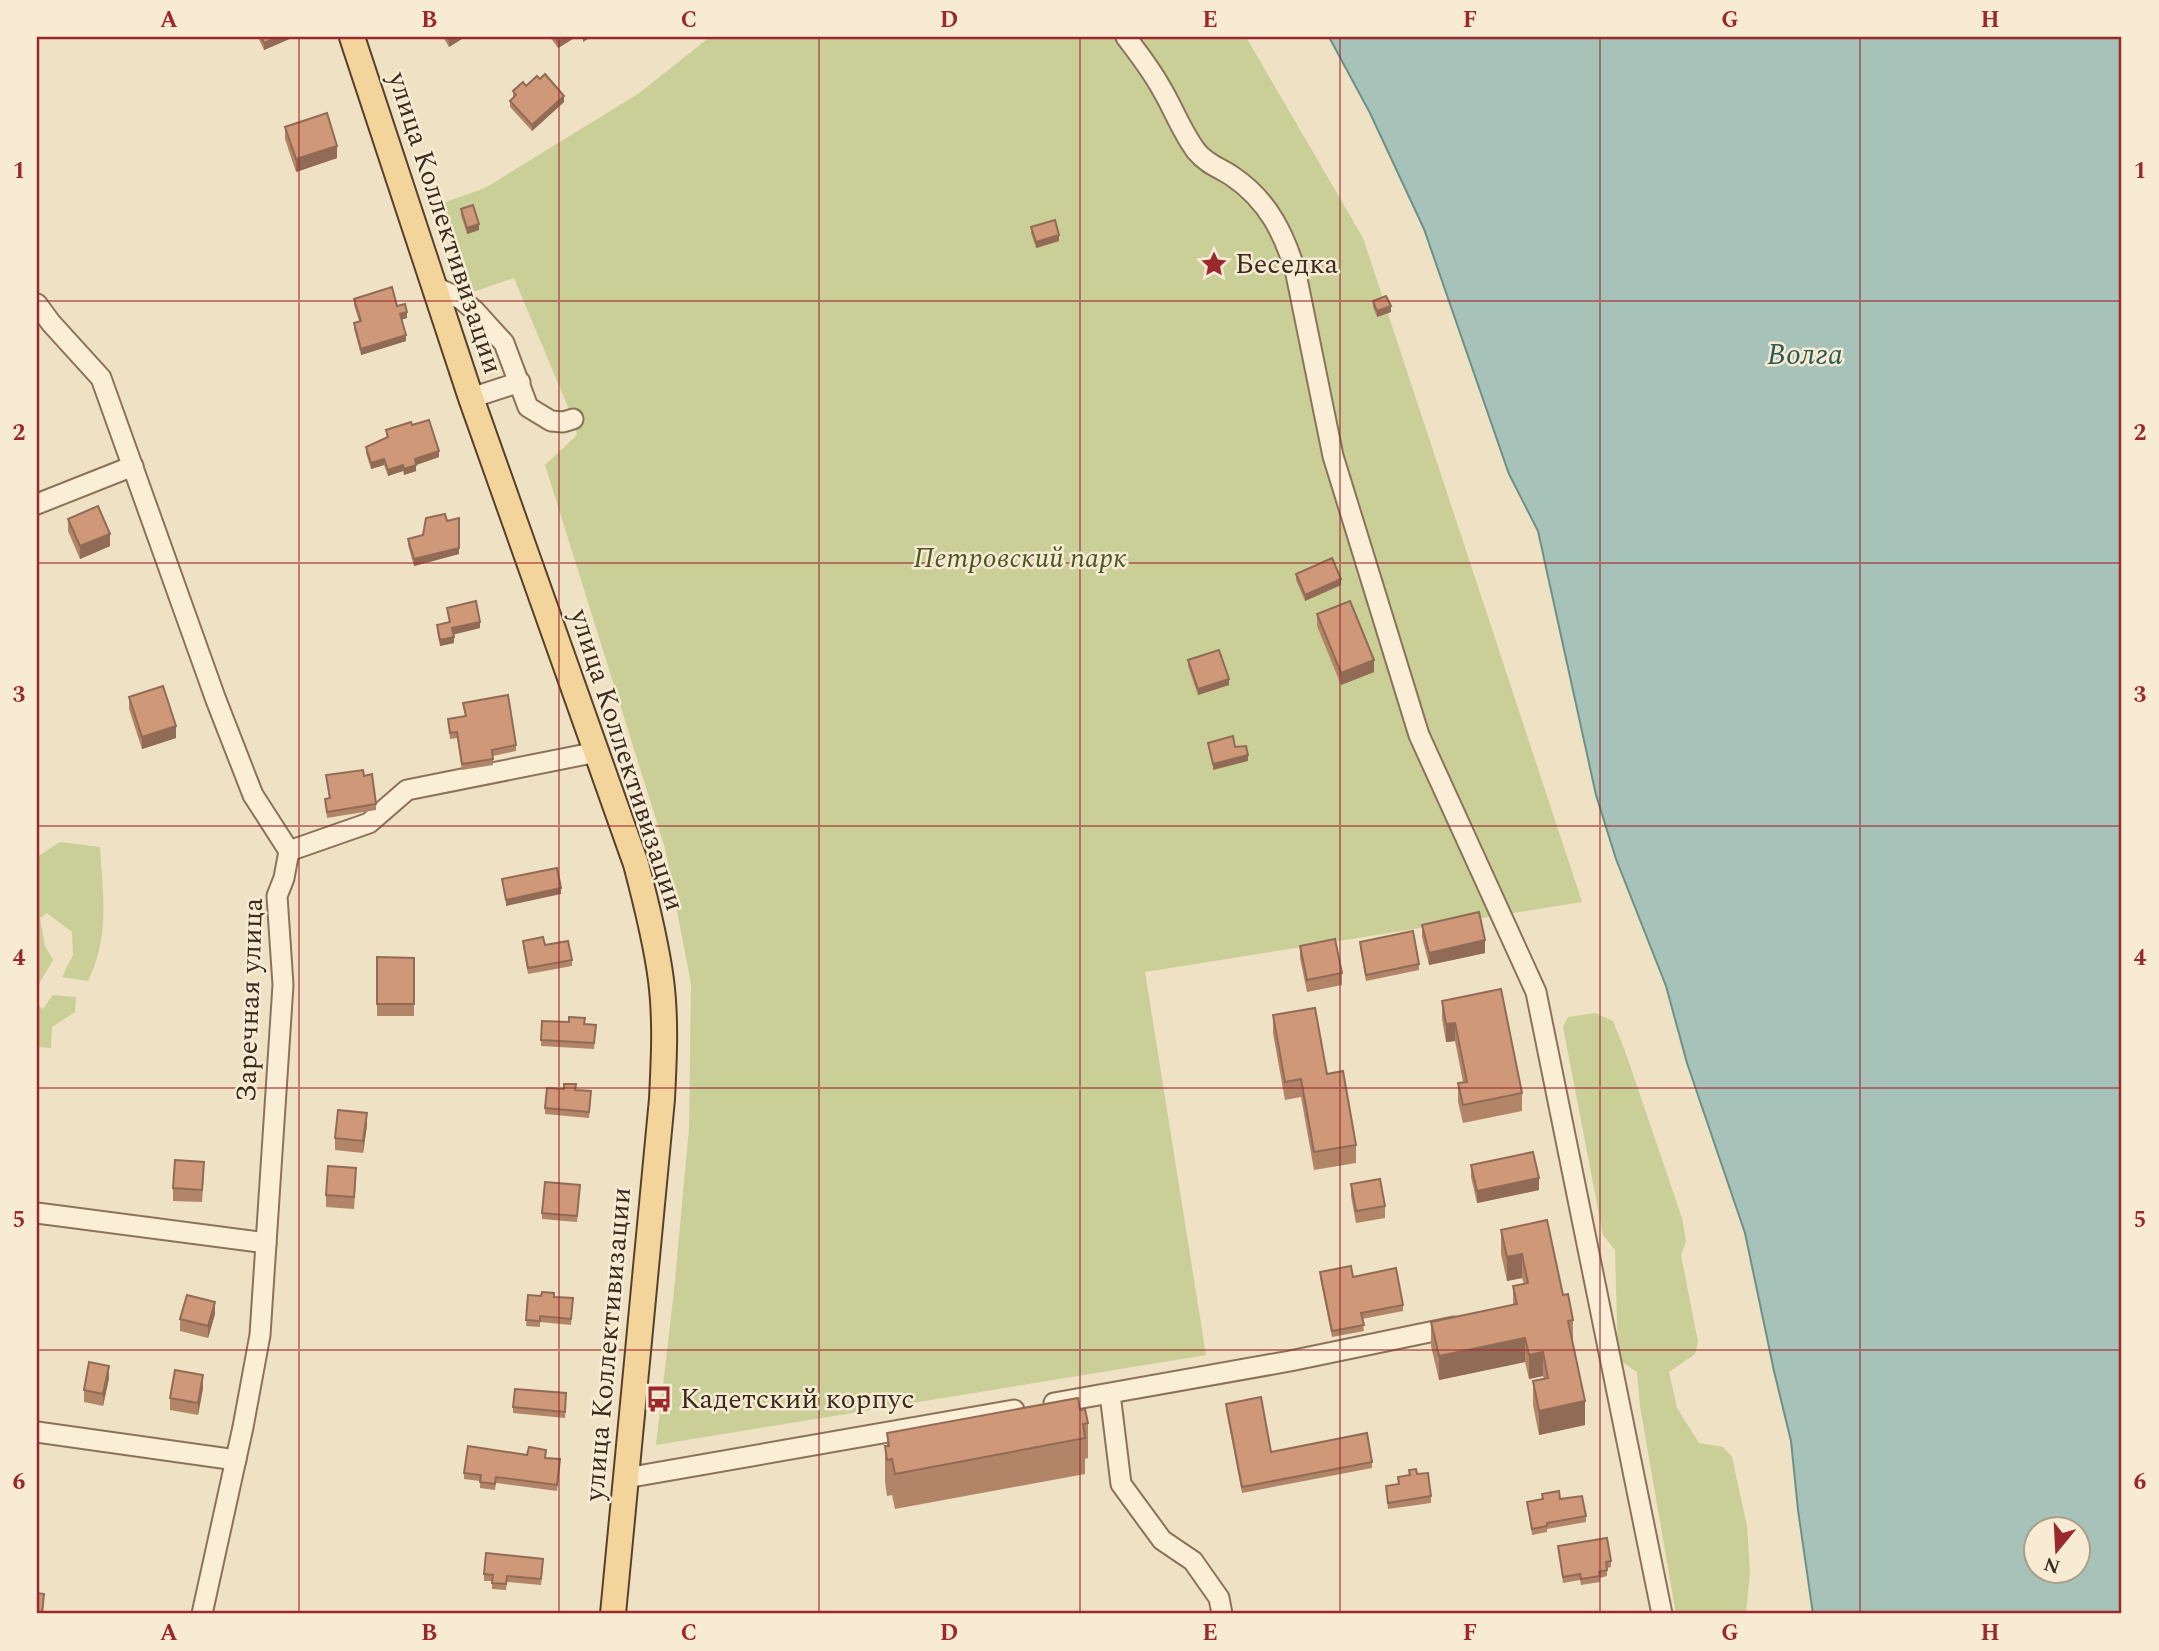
<svg xmlns="http://www.w3.org/2000/svg" width="2159" height="1651" font-family="Spectral,serif">
<rect width="100%" height="100%" fill="#efe1c4"/>
<g fill="#cace97">
<polygon points="710,37 1246,37 1363,238 1582,902 1145,972 1206,1355 656,1445 674,1291 689,1128 691,984 665,848 545,465 577,435 573,419 514,278 470,293 440,204 485,188 638,94"/>
<path d="M60,842L100,847C103,896 110,936 88,981L62,977L73,955L72,932L47,913L40,918L45,946L53,960L37,987V857Z"/>
<polygon points="53,995 76,997 75,1012 52,1027 51,1048 37,1047 37,1005 43,1009"/>
<polygon points="1595,1013 1613,1021 1625,1051 1682,1218 1686,1241 1681,1255 1698,1342 1695,1354 1669,1372 1677,1408 1699,1443 1723,1447 1732,1457 1747,1526 1750,1571 1746,1614 1676,1614 1640,1406 1637,1372 1618,1359 1615,1250 1603,1235 1563,1027 1568,1017"/>
</g>
<path fill="#a6c2b9" stroke="#6c9186" stroke-width="2" fill-rule="evenodd" d="M1329,37H2122V1614H1813L1798,1510L1791,1441L1774,1371L1745,1233L1687,1063L1666,986L1616,859L1596,795L1538,531L1509,474L1424,229L1370,113ZM2036,1528H2078V1570H2036Z"/>
<g fill="none" stroke-linecap="round" stroke-linejoin="round">
<g stroke="#8b725a" stroke-width="23">
<g id="minor">
<path d="M1126,37C1138,53 1150,68 1160,86C1173,107 1182,133 1197,152C1207,164 1220,168 1232,176C1268,200 1285,235 1296,274L1333,456L1419,735L1536,992L1662,1614"/>
<polyline points="435,287 461,299 474,310 504,343 528,407 551,421 563,422 573,419"/>
<polyline points="37,304 51,323 101,378 216,700 253,795 289,851 284,878 277,896 283,985 260,1335 243,1427 202,1614"/>
<polyline points="471,398 520,382"/>
<polyline points="37,504 133,466"/>
<polyline points="289,851 369,823 407,790 597,752"/>
<polyline points="37,1213 266,1243"/>
<polyline points="1110,1394 1121,1484 1162,1540 1193,1561 1219,1598 1222,1614"/>
<polyline points="1054,1403 1290,1361 1454,1327"/>
<polyline points="37,1432 236,1460"/>
<polyline points="626,1478 1014,1410"/>
</g>
</g>
<g stroke="#58402e" stroke-width="28">
<path id="major" d="M352,37L471,398L636,864C646,902 656,941 661,980C666,1019 664,1059 662,1099L613,1614"/>
</g>
<use href="#minor" stroke="#faeed7" stroke-width="19"/>
<use href="#major" stroke="#f3d49b" stroke-width="24"/>
</g>
<g fill="#b28468">
<polygon points="258,37 294,37 264,50"/>
<polygon points="443,37 465,37 449,47"/>
<polygon points="550,37 576,37 558,48"/>
<polygon points="526,86 564,102 532,131 510,107 510,101 513,98 513,91"/>
<polygon points="285,127 337,158 296,172 285,139"/>
<polygon points="461,209 479,230 467,234 461,215"/>
<polygon points="1031,227 1059,241 1036,248 1031,233"/>
<polygon points="354,299 397,306 407,318 401,320 406,341 361,355 354,329 354,323 359,321 354,305"/>
<polygon points="1373,301 1391,312 1377,317 1373,307"/>
<polygon points="412,425 439,457 416,465 416,471 404,475 403,471 388,476 384,465 371,469 366,453 366,447 387,438 386,430"/>
<polygon points="459,518 459,554 414,566 408,545 408,539 423,535 447,521"/>
<polygon points="68,519 110,546 80,559 68,531"/>
<polygon points="1296,574 1341,585 1305,601 1296,580"/>
<polygon points="447,608 480,628 453,634 454,643 440,646 437,631 437,625 449,622"/>
<polygon points="1317,614 1374,672 1341,685 1317,626"/>
<polygon points="1188,660 1229,685 1198,695 1188,666"/>
<polygon points="129,697 176,738 142,749 129,709"/>
<polygon points="463,703 516,745 516,751 493,756 493,765 462,770 457,738 450,739 448,719 465,716"/>
<polygon points="326,775 364,776 376,804 376,810 327,818 325,799 329,798"/>
<polygon points="1422,925 1485,953 1429,965 1422,937"/>
<polygon points="523,941 545,945 572,960 572,966 528,974 523,947"/>
<polygon points="1360,942 1419,964 1419,970 1366,981 1360,948"/>
<polygon points="1300,946 1342,973 1342,985 1307,992 1300,958"/>
<polygon points="377,957 414,958 414,1016 377,1016"/>
<polygon points="1442,1001 1522,1093 1522,1111 1463,1123 1458,1102 1458,1083 1463,1082 1455,1041 1446,1042 1442,1019"/>
<polygon points="1273,1015 1327,1074 1356,1145 1356,1163 1314,1170 1301,1097 1285,1100 1273,1033"/>
<polygon points="542,1021 596,1025 594,1049 541,1046"/>
<polygon points="575,1090 591,1097 589,1118 545,1114 545,1108"/>
<polygon points="367,1125 363,1153 335,1150 335,1138"/>
<polygon points="1471,1165 1539,1190 1477,1203 1471,1177"/>
<polygon points="204,1174 202,1202 173,1201 173,1188"/>
<polygon points="356,1181 354,1209 326,1207 326,1195"/>
<polygon points="1351,1184 1385,1206 1385,1218 1356,1223 1351,1196"/>
<polygon points="580,1191 577,1222 542,1219 542,1213"/>
<polygon points="1501,1230 1563,1295 1573,1320 1573,1344 1585,1425 1539,1435 1533,1405 1533,1381 1544,1379 1543,1376 1529,1379 1525,1362 1439,1380 1431,1346 1431,1322 1513,1305 1513,1286 1524,1284 1522,1278 1507,1281 1501,1254"/>
<polygon points="1320,1272 1353,1277 1403,1305 1403,1311 1362,1319 1364,1331 1332,1337 1320,1278"/>
<polygon points="528,1295 573,1298 571,1325 540,1322 540,1327 526,1326"/>
<polygon points="215,1314 208,1338 180,1331 180,1319"/>
<polygon points="109,1378 103,1406 84,1402 84,1390"/>
<polygon points="203,1388 198,1415 170,1410 170,1398"/>
<polygon points="566,1399 565,1418 513,1413 513,1407"/>
<polygon points="1226,1404 1271,1452 1372,1462 1372,1468 1242,1493 1226,1410"/>
<polygon points="1080,1410 1088,1423 1088,1458 1085,1459 1085,1474 895,1509 892,1495 887,1496 885,1482 885,1446 887,1446 887,1433"/>
<polygon points="527,1455 546,1458 560,1466 557,1491 496,1483 495,1490 480,1488 480,1481 464,1479 464,1473"/>
<polygon points="1409,1470 1417,1474 1431,1496 1431,1503 1388,1509 1386,1486 1398,1484 1398,1477 1409,1476"/>
<polygon points="1542,1494 1560,1499 1586,1516 1586,1522 1547,1529 1547,1532 1532,1535 1527,1502 1542,1499"/>
<polygon points="1558,1546 1611,1561 1611,1567 1607,1568 1607,1576 1600,1578 1600,1582 1581,1585 1580,1580 1563,1583"/>
<polygon points="543,1565 541,1585 507,1582 506,1590 492,1589 492,1581 484,1581 484,1574"/>
</g>
<g fill="#916b55">
<polygon points="279,37 294,37 264,50 264,43"/>
<polygon points="455,37 465,37 449,47 449,40"/>
<polygon points="566,37 576,37 558,48 558,42"/>
<polygon points="583,37 591,37 583,42"/>
<polygon points="564,96 564,102 532,131 532,125"/>
<polygon points="337,146 337,158 296,172 296,159"/>
<polygon points="479,224 479,230 467,234 467,228"/>
<polygon points="1059,235 1059,241 1036,248 1036,242"/>
<polygon points="1391,306 1391,312 1377,317 1377,311"/>
<polygon points="407,312 407,318 400,320 400,314"/>
<polygon points="406,335 406,341 361,355 361,349"/>
<polygon points="439,451 439,457 416,465 416,471 404,475 404,469 415,459"/>
<polygon points="384,459 384,465 371,469 371,463"/>
<polygon points="403,465 403,471 388,476 388,470"/>
<polygon points="110,534 110,546 80,559 80,546"/>
<polygon points="459,548 459,554 414,566 414,559"/>
<polygon points="1341,579 1341,585 1305,601 1305,595"/>
<polygon points="480,622 480,628 452,635 452,628"/>
<polygon points="454,637 454,643 440,646 440,640"/>
<polygon points="1374,660 1374,672 1341,685 1341,673"/>
<polygon points="1229,679 1229,685 1198,695 1198,689"/>
<polygon points="176,726 176,738 142,749 142,737"/>
<polygon points="1248,755 1248,761 1213,770 1213,764"/>
<polygon points="561,888 561,894 506,906 506,900"/>
<polygon points="1485,940 1485,953 1429,965 1429,953"/>
<polygon points="1455,1023 1455,1041 1446,1042 1446,1024"/>
<polygon points="367,1113 367,1125 363,1153 363,1141"/>
<polygon points="1539,1178 1539,1190 1477,1203 1477,1191"/>
<polygon points="1522,1254 1522,1278 1507,1281 1507,1257"/>
<polygon points="215,1302 215,1314 208,1338 208,1326"/>
<polygon points="1525,1338 1525,1362 1439,1380 1439,1356"/>
<polygon points="1543,1352 1543,1376 1529,1379 1529,1355"/>
<polygon points="109,1366 109,1378 103,1406 103,1394"/>
<polygon points="203,1375 203,1388 198,1415 198,1403"/>
<polygon points="1585,1401 1585,1425 1539,1435 1539,1411"/>
</g>
<g fill="#cf9979" stroke="#916b55" stroke-width="2">
<polygon points="261,37 279,37 264,43"/>
<polygon points="447,37 455,37 449,40"/>
<polygon points="555,37 566,37 558,42"/>
<polygon points="545,74 564,96 532,125 510,101 516,95 513,91 523,82 526,86 537,76 540,79"/>
<polygon points="327,113 337,146 296,159 285,127"/>
<polygon points="473,205 479,224 467,228 461,209"/>
<polygon points="1055,220 1059,235 1036,242 1031,227"/>
<polygon points="392,287 397,306 405,304 407,312 400,314 406,335 361,349 354,323 361,321 354,299"/>
<polygon points="1386,296 1391,306 1377,311 1373,301"/>
<polygon points="429,420 439,451 415,459 416,465 404,469 403,465 388,470 384,459 371,463 366,447 388,437 386,430 411,422 412,425"/>
<polygon points="98,506 110,534 80,546 68,519"/>
<polygon points="445,514 447,521 459,518 459,548 414,559 408,539 423,535 426,518"/>
<polygon points="1332,558 1341,579 1305,595 1296,574"/>
<polygon points="476,601 480,622 452,628 454,637 440,640 437,625 450,622 447,608"/>
<polygon points="1350,601 1374,660 1341,673 1317,614"/>
<polygon points="1219,650 1229,679 1198,689 1188,660"/>
<polygon points="163,686 176,726 142,737 129,697"/>
<polygon points="508,695 516,745 492,750 493,759 462,764 457,732 450,733 448,719 466,716 463,703"/>
<polygon points="1233,736 1235,747 1246,746 1248,755 1213,764 1208,743"/>
<polygon points="363,770 364,776 372,774 376,804 327,812 325,799 330,798 326,775"/>
<polygon points="557,868 561,888 506,900 502,879"/>
<polygon points="1479,912 1485,940 1429,953 1422,925"/>
<polygon points="1413,931 1419,964 1366,975 1360,942"/>
<polygon points="543,937 545,945 568,941 572,960 528,968 523,941"/>
<polygon points="1335,939 1342,973 1307,980 1300,946"/>
<polygon points="377,957 414,958 414,1004 377,1004"/>
<polygon points="1501,989 1522,1093 1463,1105 1458,1083 1467,1082 1455,1023 1446,1024 1442,1001"/>
<polygon points="1315,1008 1327,1074 1343,1071 1356,1145 1314,1152 1301,1079 1285,1082 1273,1015"/>
<polygon points="569,1017 585,1018 584,1024 596,1025 594,1043 541,1040 542,1021 569,1022"/>
<polygon points="564,1084 576,1084 575,1090 591,1091 589,1112 545,1108 547,1088 564,1089"/>
<polygon points="338,1110 367,1113 363,1141 335,1138"/>
<polygon points="1533,1152 1539,1178 1477,1191 1471,1165"/>
<polygon points="175,1160 204,1162 202,1190 173,1188"/>
<polygon points="328,1166 356,1168 354,1197 326,1195"/>
<polygon points="1380,1179 1385,1206 1356,1211 1351,1184"/>
<polygon points="545,1182 580,1185 577,1216 542,1213"/>
<polygon points="1547,1220 1563,1295 1568,1294 1573,1320 1568,1321 1585,1401 1539,1411 1533,1381 1548,1378 1543,1352 1529,1355 1525,1338 1439,1356 1431,1322 1517,1304 1513,1286 1528,1283 1522,1254 1507,1257 1501,1230"/>
<polygon points="1351,1266 1353,1277 1396,1268 1403,1305 1361,1313 1364,1325 1332,1331 1320,1272"/>
<polygon points="542,1292 554,1293 554,1297 573,1298 571,1319 540,1316 540,1321 526,1320 528,1295 541,1296"/>
<polygon points="187,1295 215,1302 208,1326 180,1319"/>
<polygon points="89,1362 109,1366 103,1394 84,1390"/>
<polygon points="175,1370 203,1375 198,1403 170,1398"/>
<polygon points="515,1389 566,1393 565,1412 513,1407"/>
<polygon points="1261,1397 1271,1452 1367,1433 1372,1462 1242,1487 1226,1404"/>
<polygon points="1078,1398 1080,1410 1085,1409 1088,1423 1083,1424 1085,1438 895,1474 892,1459 887,1460 885,1446 889,1446 887,1433"/>
<polygon points="468,1446 527,1455 529,1447 546,1450 545,1458 560,1459 557,1485 496,1477 495,1484 480,1482 481,1475 464,1473"/>
<polygon points="1416,1469 1417,1474 1428,1473 1431,1496 1388,1503 1386,1486 1399,1484 1398,1477 1410,1475 1409,1470"/>
<polygon points="1559,1491 1560,1499 1582,1496 1586,1516 1547,1523 1547,1526 1532,1529 1527,1502 1543,1499 1542,1494"/>
<polygon points="1607,1538 1611,1561 1606,1562 1607,1570 1599,1572 1600,1576 1581,1579 1580,1574 1563,1577 1558,1546"/>
<polygon points="486,1553 543,1559 541,1579 507,1576 506,1584 492,1583 493,1575 484,1574"/>
<polygon points="37,1593 44,1594 42,1614 37,1614"/>
</g>
<path fill="none" stroke="#9b282d" stroke-width="2" stroke-opacity="0.55" d="M299,37V1614M559,37V1614M819,37V1614M1080,37V1614M1340,37V1614M1600,37V1614M1860,37V1614M37,301H2122M37,563H2122M37,826H2122M37,1088H2122M37,1350H2122"/>
<defs>
<g id="sight-bare" transform="scale(2.1)"><path d="M0-6L1.8-2.2L6-1.7L2.9 1.2L3.7 5.4L0 3.3L-3.7 5.4L-2.9 1.2L-6-1.7L-1.8-2.2Z" fill="#9b282d" stroke="#f7ebd4" stroke-width="2.5" paint-order="stroke"/></g>
<g id="bus-bare" transform="scale(2.1)"><path d="M-5-6H5V4H4V6H2V4H-2V6H-4V4H-5ZM-3.5-4V0h7V-4ZM-3.5 1.2v1.5H-2V1.2ZM2 1.2v1.5H3.5V1.2Z" fill="#9b282d" stroke="#f7ebd4" stroke-width="2.5" paint-order="stroke"/></g>
</defs>
<g fill-rule="evenodd">
<use href="#sight-bare" x="1214" y="264"/>
<use href="#bus-bare" x="659" y="1399"/>
</g>
<g text-anchor="middle" dominant-baseline="central" stroke-width="5" stroke-linejoin="round" paint-order="stroke">
<g font-size="28" fill="#3a2b1e" stroke="#f7ebd4">
<text transform="translate(445 223) rotate(72)">улица Коллективизации</text>
<text transform="translate(627 760) rotate(72)">улица Коллективизации</text>
<text transform="translate(250 1000) rotate(-88)">Заречная улица</text>
<text transform="translate(608 1344) rotate(-85)">улица Коллективизации</text>
</g>
<g font-size="28" fill="#3a2b1e" stroke="#f7ebd4" text-anchor="start">
<text x="1235" y="264">Беседка</text>
<text x="680" y="1399">Кадетский корпус</text>
</g>
<g font-size="28" font-style="italic" fill="#4c5724" stroke="#f7ebd4">
<text x="1020" y="558">Петровский парк</text>
</g>
<g font-size="30" font-style="italic" fill="#2d5a56" stroke="#f7ebd4">
<text x="1805" y="355">Волга</text>
</g>
</g>
<rect width="2159" height="1651" fill="none" stroke="#f7ebd4" stroke-width="77"/>
<g transform="translate(2057 1550) rotate(198)"><circle r="33" fill="#f7ebd4" stroke="#ab9e8b" stroke-width="2"/>
<path d="M0-5L12 26L0 18L-12 26Z" fill="#9b282d"/>
<text y="-10" font-size="19" font-weight="bold" text-anchor="middle" fill="#3a2b1e">N</text>
</g>
<rect x="38" y="38" width="2082" height="1574" fill="none" stroke="#9b282d" stroke-width="2.5"/>
<g font-size="23" text-anchor="middle" font-weight="bold" fill="#9b282d">
<text x="169" y="27">A</text>
<text x="429" y="27">B</text>
<text x="689" y="27">C</text>
<text x="949" y="27">D</text>
<text x="1210" y="27">E</text>
<text x="1470" y="27">F</text>
<text x="1730" y="27">G</text>
<text x="1990" y="27">H</text>
<text x="19" y="178">1</text>
<text x="2140" y="178">1</text>
<text x="19" y="440">2</text>
<text x="2140" y="440">2</text>
<text x="19" y="702">3</text>
<text x="2140" y="702">3</text>
<text x="19" y="965">4</text>
<text x="2140" y="965">4</text>
<text x="19" y="1227">5</text>
<text x="2140" y="1227">5</text>
<text x="19" y="1489">6</text>
<text x="2140" y="1489">6</text>
<text x="169" y="1640">A</text>
<text x="429" y="1640">B</text>
<text x="689" y="1640">C</text>
<text x="949" y="1640">D</text>
<text x="1210" y="1640">E</text>
<text x="1470" y="1640">F</text>
<text x="1730" y="1640">G</text>
<text x="1990" y="1640">H</text>
</g>
</svg>
